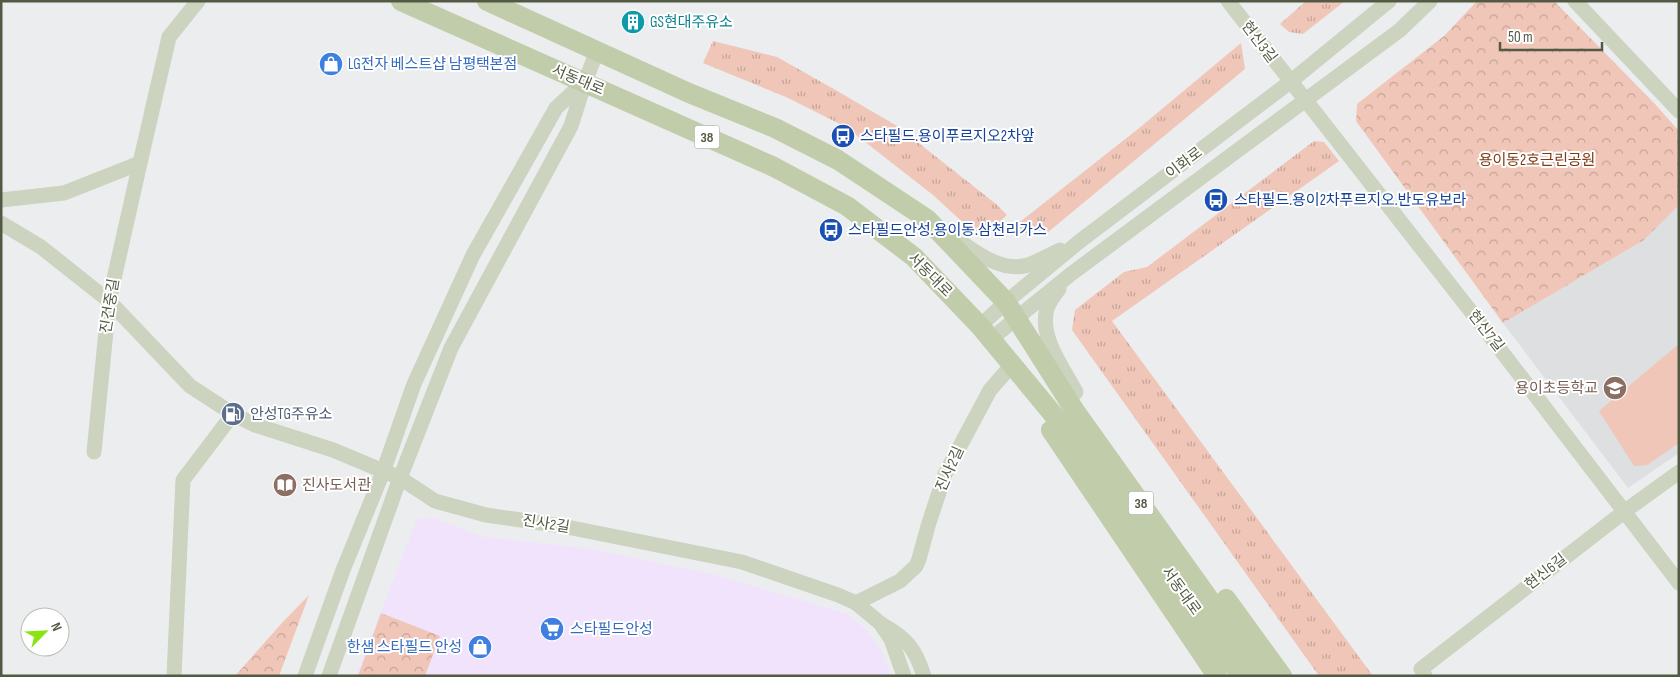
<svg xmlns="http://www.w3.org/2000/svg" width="1680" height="677" font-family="'Sofia Sans Condensed','Noto Sans KR',sans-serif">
<defs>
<pattern id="grass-tufts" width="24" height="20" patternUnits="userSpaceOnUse" patternTransform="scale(1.25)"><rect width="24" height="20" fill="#f0c6b8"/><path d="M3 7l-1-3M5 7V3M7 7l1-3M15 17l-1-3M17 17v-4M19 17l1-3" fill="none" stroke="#c5a497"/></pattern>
<pattern id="park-crowns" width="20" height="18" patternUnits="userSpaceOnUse" patternTransform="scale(1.25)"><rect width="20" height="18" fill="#f0c6b8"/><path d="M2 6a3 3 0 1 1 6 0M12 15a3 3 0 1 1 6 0" fill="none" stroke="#c5a497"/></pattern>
</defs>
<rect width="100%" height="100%" fill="#ecedef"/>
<polygon fill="#f2e3fc" points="434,518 484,537 592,549 716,575 847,614 866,629 881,650 891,676 356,676 417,519"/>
<polygon fill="#dddfe0" points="1679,205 1679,453 1628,488 1503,323 1644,240"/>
<g fill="url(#grass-tufts)">
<polygon points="1306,1 1345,1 1303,34 1289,32 1280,24"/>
<polygon points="713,41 777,57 839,92 897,126 996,204 1007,215 981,239 933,195 846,127 786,97 703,63"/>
<polygon points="1241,43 1245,69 1047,233 1028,234 1016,225 1138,129"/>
<polygon points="1314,141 1324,142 1339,161 1112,321 1373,676 1319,676 1072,330 1075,310 1124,272 1147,267"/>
</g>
<g fill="url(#park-crowns)">
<polygon points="1477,1 1554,1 1655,104 1679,131 1679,205 1644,240 1503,323 1356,121 1357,104 1444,36"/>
<polygon points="309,595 279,676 235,676 281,624"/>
<polygon points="381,613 440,636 425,676 358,676"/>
</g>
<polygon fill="#f0c6b8" points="1679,344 1679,443 1647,465 1634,466 1599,411"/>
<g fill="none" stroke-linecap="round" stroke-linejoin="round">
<g stroke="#ccd3bf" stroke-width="15">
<polyline points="1228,1 1476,318 1679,583"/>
<polyline points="1575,1 1679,111"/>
<polyline points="1,200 64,193 140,163"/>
<polyline points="1,223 41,247 109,301 190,386 233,414"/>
<path d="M948,233C970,248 1000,274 1028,265C1039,261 1050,255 1060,250"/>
<path d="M1059,289C1054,296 1047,304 1046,313C1041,340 1064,369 1076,392"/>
<polyline points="980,326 1006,302 1080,241 1290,82 1389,1"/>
<polyline points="991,339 1071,274 1400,30 1430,1"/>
<polyline points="94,452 109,301 140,163 169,37 198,1"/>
<polyline points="856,603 900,581 916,566 919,559 928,526 945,474 990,390 1010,367"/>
<path d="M883,625C907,639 915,648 924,676"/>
<polyline points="174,676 183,480 233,414 255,425 333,450 400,478 435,501 486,515 562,526 742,562 838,595 856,603 880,623 891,639 904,676"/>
<polyline points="305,676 343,570 383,472 414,384 473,255 556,108 583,83"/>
<polyline points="329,676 400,478 451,348 571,126 585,82 597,51"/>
<polyline points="1425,676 1421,669 1625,511 1679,472"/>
</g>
<g stroke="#c1cdaa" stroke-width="20">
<polyline points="401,1 774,167 847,206 914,257 980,326 1081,448 1241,676"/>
<polyline points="487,1 689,93 775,128 838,160 927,219 1006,302 1075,411 1264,676"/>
<polyline points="1051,430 1217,676"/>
<polyline points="1226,599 1282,676"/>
</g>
</g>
<defs>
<g id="building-disc" transform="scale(1.25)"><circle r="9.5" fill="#0f9aa8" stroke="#fff"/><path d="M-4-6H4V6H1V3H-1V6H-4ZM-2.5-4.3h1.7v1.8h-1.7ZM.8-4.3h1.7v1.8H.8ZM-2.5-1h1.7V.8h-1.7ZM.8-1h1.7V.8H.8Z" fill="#fff"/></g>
<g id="shop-disc" transform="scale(1.25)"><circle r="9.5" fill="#3f7fe0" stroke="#fff"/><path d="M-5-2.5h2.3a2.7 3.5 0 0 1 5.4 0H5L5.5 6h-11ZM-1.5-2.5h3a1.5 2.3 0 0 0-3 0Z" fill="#fff"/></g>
<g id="bus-disc" transform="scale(1.25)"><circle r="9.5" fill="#1a4fb4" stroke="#fff"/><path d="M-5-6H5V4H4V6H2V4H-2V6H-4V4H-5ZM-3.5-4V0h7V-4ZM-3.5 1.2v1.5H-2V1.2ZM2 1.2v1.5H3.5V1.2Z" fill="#fff"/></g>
<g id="school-disc" transform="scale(1.25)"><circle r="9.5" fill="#8d6e63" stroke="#fff"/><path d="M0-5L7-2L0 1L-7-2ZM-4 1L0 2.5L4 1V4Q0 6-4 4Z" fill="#fff"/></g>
<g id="fuel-disc" transform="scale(1.25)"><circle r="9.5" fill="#5c6f8a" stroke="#fff"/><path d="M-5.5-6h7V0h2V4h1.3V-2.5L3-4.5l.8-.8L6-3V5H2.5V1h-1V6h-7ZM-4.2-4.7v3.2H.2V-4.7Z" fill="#fff"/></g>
<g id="library-disc" transform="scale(1.25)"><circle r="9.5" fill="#8d6e63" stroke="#fff"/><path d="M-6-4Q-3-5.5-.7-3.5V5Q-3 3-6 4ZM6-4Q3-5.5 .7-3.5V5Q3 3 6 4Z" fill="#fff"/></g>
<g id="supermarket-disc" transform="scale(1.25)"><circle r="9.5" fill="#3f7fe0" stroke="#fff"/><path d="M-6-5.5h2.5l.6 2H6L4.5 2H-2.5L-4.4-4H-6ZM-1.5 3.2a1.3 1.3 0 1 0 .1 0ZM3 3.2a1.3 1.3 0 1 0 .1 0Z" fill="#fff"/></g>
</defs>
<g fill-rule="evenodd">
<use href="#building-disc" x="633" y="22"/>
<use href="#shop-disc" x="331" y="64"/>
<use href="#bus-disc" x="843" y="136"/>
<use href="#bus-disc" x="1216" y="200"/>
<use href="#bus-disc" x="831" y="230"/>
<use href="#school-disc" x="1615" y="388"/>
<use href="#fuel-disc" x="233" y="414"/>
<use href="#library-disc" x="285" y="485"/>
<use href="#supermarket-disc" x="552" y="629"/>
<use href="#shop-disc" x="480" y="647"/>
</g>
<g text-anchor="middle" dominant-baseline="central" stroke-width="4" stroke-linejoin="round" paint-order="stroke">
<g fill="#fff" stroke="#878c7c" stroke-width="1">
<rect x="694.5" y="125.5" width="25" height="23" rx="4"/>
<rect x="1128.5" y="491.5" width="25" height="23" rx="4"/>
</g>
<g font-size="14" font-weight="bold" fill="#535a44">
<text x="707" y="137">38</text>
<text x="1141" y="503">38</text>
</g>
<g font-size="15" fill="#0d838f" stroke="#fff" text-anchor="start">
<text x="650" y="22">GS현대주유소</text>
</g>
<g font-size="15" fill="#535a44" stroke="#fff">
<text transform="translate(1259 42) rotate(53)">현신3길</text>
<text transform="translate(578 80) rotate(23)">서동대로</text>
<text transform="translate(1184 163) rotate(-37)">이화로</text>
<text transform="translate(930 275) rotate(45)">서동대로</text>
<text transform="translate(110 306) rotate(-81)">진건중길</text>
<text transform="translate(1486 331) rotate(52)">현신7길</text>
<text transform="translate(950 469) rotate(-66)">진사2길</text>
<text transform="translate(546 524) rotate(9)">진사2길</text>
<text transform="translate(1546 572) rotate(-38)">현신6길</text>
<text transform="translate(1181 591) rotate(54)">서동대로</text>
</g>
<g font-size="15" fill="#366cbe" stroke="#fff" text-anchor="start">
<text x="348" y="64">LG전자 베스트샵 남평택본점</text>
<text x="570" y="629">스타필드안성</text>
<text x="462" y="647" text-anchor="end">한샘 스타필드 안성</text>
</g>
<g font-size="15" fill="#164399" stroke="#fff" text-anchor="start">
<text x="860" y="136">스타필드.용이푸르지오2차앞</text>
<text x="1234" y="200">스타필드.용이2차푸르지오.반도유보라</text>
<text x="848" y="230">스타필드안성.용이동.삼천리가스</text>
</g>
<g font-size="15" fill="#7e3a13" stroke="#fff">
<text x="1537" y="160">용이동2호근린공원</text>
</g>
<g font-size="15" fill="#785e54" stroke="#fff" text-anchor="end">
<text x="1598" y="388">용이초등학교</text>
<text x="302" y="485" text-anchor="start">진사도서관</text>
</g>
<g font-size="15" fill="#4e5e75" stroke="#fff" text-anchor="start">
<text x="250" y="414">안성TG주유소</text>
</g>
</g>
<rect width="1680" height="677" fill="none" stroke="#535a44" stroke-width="5"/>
<g transform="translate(45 632) rotate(66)"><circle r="24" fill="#ffffff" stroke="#babdb4"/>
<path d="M0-4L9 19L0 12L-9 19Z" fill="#8ae412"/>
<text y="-8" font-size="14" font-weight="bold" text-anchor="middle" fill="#535a44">N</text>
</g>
<path d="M1500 42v8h102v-8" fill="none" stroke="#535a44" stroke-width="2.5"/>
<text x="1508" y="42" font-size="15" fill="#535a44" stroke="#ffffff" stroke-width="4" paint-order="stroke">50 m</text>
</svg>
